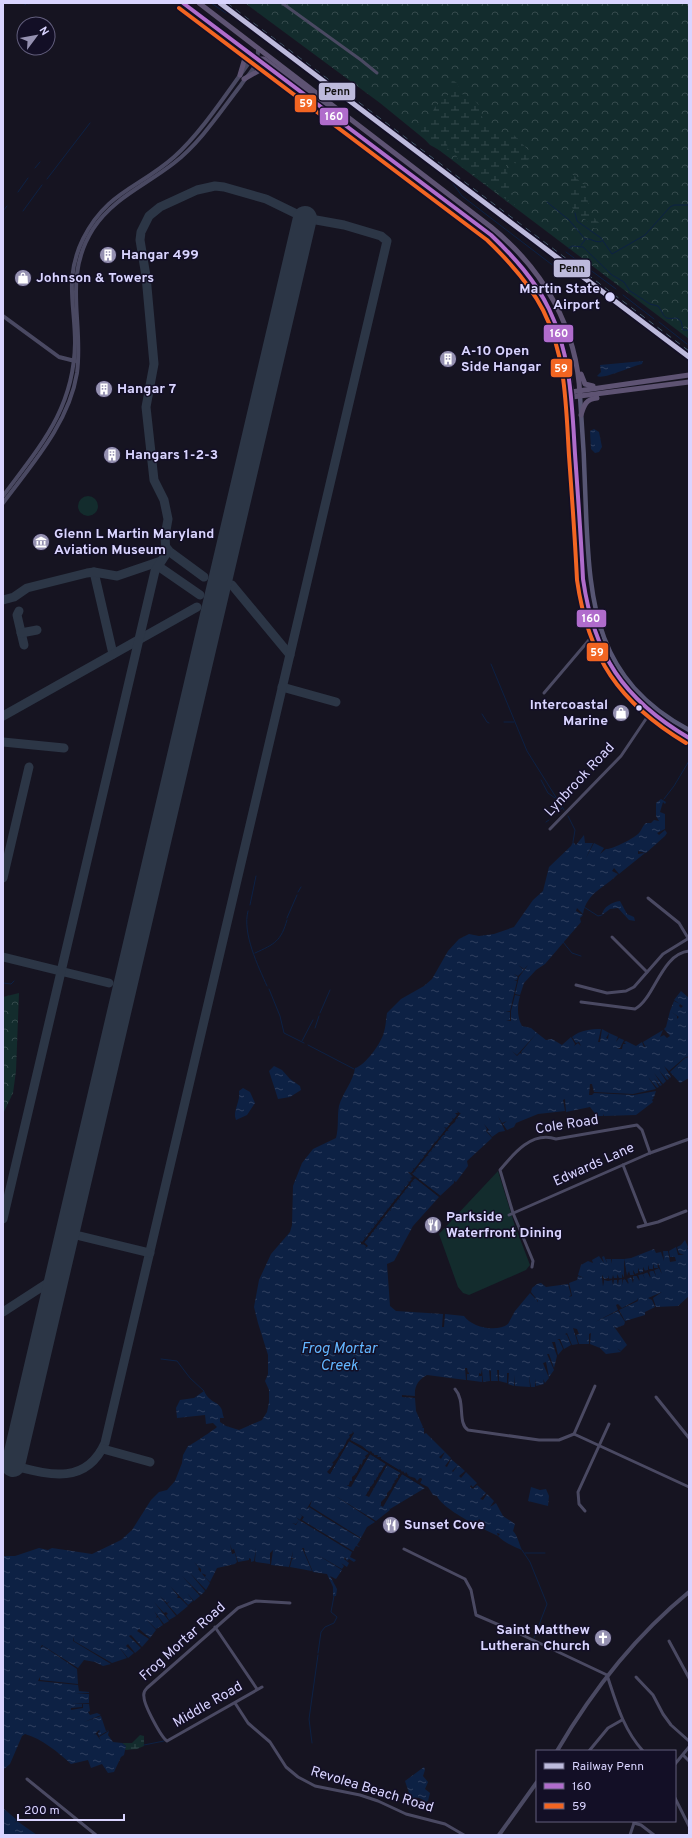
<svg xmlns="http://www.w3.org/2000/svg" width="692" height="1838" font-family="Overpass,sans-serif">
<defs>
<pattern id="forest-crowns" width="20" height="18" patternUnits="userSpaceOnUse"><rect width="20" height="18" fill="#132c2d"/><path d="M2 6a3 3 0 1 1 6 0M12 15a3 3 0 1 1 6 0" fill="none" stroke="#354a4c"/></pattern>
<pattern id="wetland-marsh" width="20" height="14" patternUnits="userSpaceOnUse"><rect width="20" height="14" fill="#132c2d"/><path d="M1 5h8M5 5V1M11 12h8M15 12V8" fill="none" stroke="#354a4c"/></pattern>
<pattern id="water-ripples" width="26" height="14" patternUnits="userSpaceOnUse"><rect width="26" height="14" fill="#0d2144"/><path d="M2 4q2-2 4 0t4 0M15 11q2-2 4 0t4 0" fill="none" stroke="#304060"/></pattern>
</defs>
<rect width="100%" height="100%" fill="#161421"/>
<g fill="#132c2d">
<circle cx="88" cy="506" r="10"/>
<polygon points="498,1171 514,1223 530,1265 526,1270 469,1295 463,1293 458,1287 439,1234"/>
</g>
<g fill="url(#forest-crowns)">
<polygon points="245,3 689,3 689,339 423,138 380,103"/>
<polygon points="19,993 16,1071 13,1093 3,1114 3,997"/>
</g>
<g fill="url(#wetland-marsh)">
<path d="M452,80L457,83L463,95C466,97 471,97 474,100C486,109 475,122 499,135L507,133L513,134L530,152V158L523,165L510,162L506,165L510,189L517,202L514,205C500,195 485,184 472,172C469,170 464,169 461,167L451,143L447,144L448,149L443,152L430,145L416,130L418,125L428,121L435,107L449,94Z"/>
<polygon points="572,174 586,187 589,212 600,224 600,229 593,228 585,219 575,213 571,205 570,182"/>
<polygon points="140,1735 144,1736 144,1746 137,1749 125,1750 126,1746 122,1743 132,1743"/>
</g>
<g fill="url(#water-ripples)">
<path d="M643,361L642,364C632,366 603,380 597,376L601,372L600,365Z"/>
<polygon points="594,429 599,432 602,447 599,452 595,453 591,449 590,431"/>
<path d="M661,799L666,802L665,804L663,802L660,812L665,814V829L657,833L659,835L665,830L667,833L665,836L646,853L638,851V854L645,853L619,874L614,868L612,871L618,874C605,888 587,892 583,914L577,908L576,911L583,915L580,918L581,922L545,964L536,970L524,983L520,995L515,994L519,977L528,965L524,969L518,965L524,970L518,976L514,974L518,977L517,980H514L517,981L511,1007L510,1011L505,1012H510V1020L506,1021H511V1011L515,995L520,996C517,1006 517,1017 522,1026L531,1028L537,1033L517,1055L512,1051L520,1059L517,1056L520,1053L522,1054L521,1052L537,1033L546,1040L552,1039L562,1045L571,1037L575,1044L574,1046L578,1043L581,1046L579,1042L576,1043L572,1037C580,1030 591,1029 601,1029L598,1042H600L602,1029L609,1033L606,1038L608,1039L609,1033L618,1037L616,1042L619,1038L624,1040L620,1048L617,1049H622L623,1044H626L624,1042L626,1041L636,1046L642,1042L644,1047L648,1045L645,1046L643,1042L663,1030L660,1037L664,1035L667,1038L670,1036L664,1029L666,1027L670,1011L677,1016V1019L679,1017L670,1011L674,1001L680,1004L679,1006L681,1008L683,1006L674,1000L681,991L689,998V1056L684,1058L669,1071L664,1066L671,1077L670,1078L666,1074L669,1079L667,1080L659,1070L666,1081L663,1084L654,1073L662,1085L660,1086L654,1078L659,1087L657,1088L648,1077L656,1089L633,1094L594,1092L592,1084H590L589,1095H592L594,1093L634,1095L656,1091L654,1097H652L654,1098L652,1100L653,1102L636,1115L604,1116V1114L603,1116H597L590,1107L566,1112L565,1099L563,1100L565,1111L538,1114L516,1123L509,1110L516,1123L514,1127L507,1130L503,1124L507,1121L502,1123L498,1116L505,1131L499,1132L492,1137L487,1131L489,1130L484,1124L487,1129L486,1131L492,1138L467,1161L468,1166L456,1182L454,1181V1183L440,1196L412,1174L443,1135H445L444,1134L460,1114L459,1113L411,1173L408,1172L414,1177L399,1196L397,1195L398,1196L361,1244H363L367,1246L364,1243L409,1185L411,1186L410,1184L415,1178L439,1197L413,1226L394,1261L387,1264L390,1306L396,1311L443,1314L442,1327H444L445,1314L464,1316C471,1327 497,1333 508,1324L515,1311L530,1293L537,1300V1302L538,1301L531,1292L532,1288L537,1284L541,1283L546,1287L568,1284L571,1295L569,1297L572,1296L571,1291H574H571L569,1283L577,1280L578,1276L584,1278L578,1275L581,1265L588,1261L593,1263L592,1260L599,1256L604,1263L602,1257L604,1256L607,1263L606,1259H611L612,1264V1259H624L625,1277L623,1278L622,1274V1278L604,1279L602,1275L603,1286L604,1280L617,1279L618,1285L619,1279H625L628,1284L627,1278L632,1277L634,1283L633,1276H637L639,1281L638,1275L643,1274L645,1279L643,1274L648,1272L650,1278L649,1271H654L656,1276L654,1270L659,1268L662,1274L657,1263L658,1268H654L653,1264V1269H649L648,1265V1270L644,1271L643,1267V1272L640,1273L638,1268L639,1273L635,1274L633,1270L634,1275H630L628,1272L627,1277L624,1259L631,1258L654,1249L656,1253L661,1252L664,1261L663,1251H668L670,1262L676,1261L675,1257H670L669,1251L676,1247L678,1255H684L679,1253L677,1247L681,1245L685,1240L688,1247L687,1249H689V1296L678,1306L656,1307L653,1298L662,1292L648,1298L652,1300L655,1307L645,1312V1315L625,1321L619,1310L638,1301L637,1298V1300L622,1308L618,1304L616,1305L618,1310L595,1322L618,1311L625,1322L624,1325L616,1328L613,1325L627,1345L621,1351L617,1348L621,1352L606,1354L600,1348L590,1344L591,1333L589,1334V1344H579L576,1335L579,1334L577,1329L573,1328L578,1344L572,1345L567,1333L565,1334L567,1335L571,1345L564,1349L560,1339H557L559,1340L563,1349L558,1355L555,1342H552L557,1356L554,1368L549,1354H547L554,1370L549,1377L546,1362L543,1363L549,1378L545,1383L543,1379L544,1384L536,1386L535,1379V1387H531L529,1376L530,1387L515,1386L514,1375V1386L508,1384L509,1373H507V1383L499,1381V1370H497L498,1381H491V1371L489,1370L490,1381L483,1382L482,1369L481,1374L479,1373V1376H482V1382L467,1380V1374H469V1372L468,1373L467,1368H465L466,1380L427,1375C419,1379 414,1386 415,1396L402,1395V1397L415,1398L416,1411L423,1427L422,1428H424V1434L426,1433L445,1452L439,1457L441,1459L445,1452L451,1458L445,1466L447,1467L451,1459L458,1465L452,1471L453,1472L458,1465L465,1471L459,1476L461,1478L466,1472L477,1483L473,1487L471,1485L470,1487L473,1489L477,1485L486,1493L480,1499L483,1500L487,1494L494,1501L490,1507L496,1503L503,1516H500H503L515,1524L513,1531C518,1536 519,1544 522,1550C513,1547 504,1542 498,1536L500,1534L497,1533L498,1536L477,1526L481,1521L479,1519L476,1525C466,1520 441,1506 437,1496L433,1495L428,1487L420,1483L422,1479L420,1478L418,1482L373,1454L374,1453L373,1454L350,1440L353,1432L328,1473L330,1474L349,1441L369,1453L354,1477H353L354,1478L349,1485H347L350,1487L370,1454L386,1464L366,1495L368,1496L387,1465L401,1473L381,1506L402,1474L425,1488L390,1509L389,1508L390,1510L376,1521L334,1495L375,1522L367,1527L361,1538L310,1506L312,1500L306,1510L309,1507L323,1516L322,1517L323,1516L361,1539L357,1545L360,1547L356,1546L353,1551L302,1520L304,1517L298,1513L302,1516L300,1520L296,1517L299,1520L296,1524L292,1523L296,1525L299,1520L352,1552L350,1557L356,1560L354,1562L349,1559L347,1561L345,1557L344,1559L349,1563L347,1567L341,1563L344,1566L342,1569L316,1554L342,1570L336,1579L330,1576L337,1589L336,1596H333V1587L327,1574L313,1572L305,1553L304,1548H302L312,1571L290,1567L292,1559H295L292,1558L293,1551L289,1567L271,1565L273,1550L270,1553V1564L256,1562L255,1561L256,1548L254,1561L251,1562V1559L249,1558V1560L238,1562L234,1549L232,1550L230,1544L232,1554L235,1553L237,1562L235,1564L217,1568L210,1582L205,1577L206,1575L201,1573V1569L194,1562L199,1568L198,1569L210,1583L206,1590L189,1572L205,1591L201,1595L182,1576L200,1596L194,1601L187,1593L193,1601L188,1605L170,1586L178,1596L177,1598H180L188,1606L177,1615L167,1604L170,1601L167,1603L160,1596L176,1616L169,1620L166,1615L168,1614L166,1612L164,1613L154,1602L169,1621L164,1624L154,1611L157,1616L156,1618L158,1617L163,1625L156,1629L145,1618L156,1630L150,1638L139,1629L137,1631L149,1639L142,1647L131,1635L129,1636L141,1648L135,1653L128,1644L126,1646L134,1653L128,1658L119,1647L127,1658L112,1663L74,1641V1637L73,1641L111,1664L103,1666L95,1662L84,1660L78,1668L42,1645L40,1648L43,1646L77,1669L78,1684L40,1680V1677L38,1681L78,1685L79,1691L89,1692V1693L75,1694H89V1703L72,1704H82V1707L71,1708V1710L83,1708V1704H89L90,1711L88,1712L90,1715L97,1713L101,1715L84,1722L101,1716L106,1731L109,1730L99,1736L98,1733L100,1731L99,1730L94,1735L96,1734L101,1741L99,1737L109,1731L108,1735L113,1742L122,1743L126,1746L124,1755L121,1757L114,1772L108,1773L102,1764L91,1768L88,1760L71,1764C58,1752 42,1739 25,1734L22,1736L10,1764L3,1770V1556H15L39,1548L48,1550L52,1548L92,1554L121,1540L132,1530L151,1500L159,1492L167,1490L175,1481L182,1463L183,1455L188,1446C190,1446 215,1429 217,1427L213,1423L206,1424L205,1415L177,1418L176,1408L180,1400L194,1398L204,1391C210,1403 217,1401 221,1408C223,1411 222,1414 224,1418H220V1422L226,1426L239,1430L262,1420L267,1412L269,1402V1390L265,1381L268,1374V1355L258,1323L254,1307L259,1280L271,1254L290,1232L292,1225L293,1186L302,1163L313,1149L336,1138C339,1127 337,1116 339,1106C342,1094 354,1080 355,1068C365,1066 382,1042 384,1032C386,1025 386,1019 387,1013L401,999L424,986L432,979L448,951L459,939L469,934L479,936L494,934L514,927L533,900L543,891L549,867L571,846L573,842L576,845L584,835L585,843H593L586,858L594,843L604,848L600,854L606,849C611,850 635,838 639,833C642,830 642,826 646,823H651L654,820L659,821L656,816V803Z"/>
<path d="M620,901L627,914L634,917L635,921L629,920L618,908L610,909L602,915C603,907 612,902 620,901Z"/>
<polygon points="689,1057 689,1078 680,1083 670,1072 685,1058"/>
<polygon points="274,1066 282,1070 290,1079 300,1086 301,1090 290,1097 278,1099 269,1071"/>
<path d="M243,1088L250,1092L255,1103L247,1115L236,1120C232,1111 241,1101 239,1091Z"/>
<polygon points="531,1487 540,1490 546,1489 549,1496 548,1506 528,1501"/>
<path d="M424,1767L425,1770L423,1776L428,1782L425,1789L430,1793L428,1801L426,1802C418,1796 415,1797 406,1800L409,1793L405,1781Z"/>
<polygon points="3,1808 17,1820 14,1823 17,1821 37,1835 3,1835"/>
</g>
<g fill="#161421">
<polygon points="457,1111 461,1114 459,1114 457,1117 458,1119 456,1118 455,1122 450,1126 451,1127 450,1126 447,1130 449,1131 446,1131 444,1134 445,1135 443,1135 440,1138 442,1140 440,1139 437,1142 439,1144 437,1143 434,1146 435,1148 433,1147 431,1151 432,1152 430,1151 427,1155 429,1156 427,1156 424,1159 425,1161 424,1160 421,1163 423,1164 421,1163 418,1166 420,1168 418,1167 415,1170 416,1172 415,1171 412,1174 442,1197 441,1198 415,1178 412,1180 414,1182 412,1181 410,1184 411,1186 409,1185 407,1188 408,1189 406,1188 404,1191 405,1193 404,1192 401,1195 403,1196 401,1195 399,1198 400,1200 398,1199 396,1202 397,1203 395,1202 393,1205 394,1207 392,1206 390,1209 391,1211 389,1210 387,1213 388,1214 387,1213 384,1216 386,1218 384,1217 381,1220 383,1221 381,1221 379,1224 380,1225 378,1224 376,1227 377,1229 375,1228 373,1231 374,1232 372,1232 370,1235 371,1236 369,1236 367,1239 368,1240 366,1239 364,1242 368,1246 365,1248 366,1246 363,1244 362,1245 360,1241 362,1242 365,1239 364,1237 366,1238 369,1234 367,1233 369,1233 372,1230 371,1228 373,1229 375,1226 374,1224 376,1225 378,1222 377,1220 379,1221 381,1218 380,1217 382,1217 385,1214 383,1212 385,1213 388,1209 387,1208 389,1209 392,1205 390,1203 392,1204 395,1201 394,1199 396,1200 398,1196 397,1195 399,1196 402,1192 400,1190 402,1191 405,1188 404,1186 406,1187 409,1183 407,1181 409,1182 412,1179 410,1178 413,1177 408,1172 411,1173 414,1170 413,1168 415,1169 421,1161 420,1159 422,1160 425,1156 423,1155 425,1155 428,1152 427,1150 429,1151 432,1147 431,1145 432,1146 435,1142 434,1141 436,1142 439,1138 438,1136 440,1137 443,1133 441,1131 443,1133 446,1129 444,1127 447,1128 450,1124 448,1123 450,1123 453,1120 452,1118 454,1119 457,1115 455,1113 458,1113"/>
<polygon points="624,1259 627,1277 629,1271 630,1275 634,1275 633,1270 635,1274 638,1273 638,1268 640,1273 643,1272 643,1267 645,1271 648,1270 648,1265 649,1269 653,1269 653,1264 654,1268 658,1268 658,1263 662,1274 659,1268 654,1270 656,1276 653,1270 649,1272 651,1278 647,1272 643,1274 645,1279 642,1273 638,1275 640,1281 636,1275 633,1276 633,1283 631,1277 627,1279 629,1284 625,1279 623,1280 623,1285 622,1279 618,1280 618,1285 617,1280 614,1280 613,1285 612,1280 608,1281 608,1286 608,1281 604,1280 603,1286 602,1275 604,1279 608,1278 608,1275 609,1279 612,1279 613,1275 614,1278 617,1278 617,1274 619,1278 622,1278 622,1274 624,1278"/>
<polygon points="352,1431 354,1433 350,1440 362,1446 369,1452 371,1451 373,1454 374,1453 374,1455 378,1455 377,1457 381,1457 381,1459 399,1470 400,1469 402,1472 403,1471 405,1474 406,1472 408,1475 409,1474 408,1476 415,1478 417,1481 420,1478 422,1479 420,1483 428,1490 423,1491 425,1488 402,1474 383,1507 380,1505 381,1505 381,1502 386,1497 385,1496 387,1496 387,1493 392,1488 391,1487 392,1487 393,1484 395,1482 394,1481 397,1479 396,1478 398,1478 398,1475 401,1473 387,1465 369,1497 365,1495 367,1495 368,1491 369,1492 370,1487 373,1485 372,1484 374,1485 374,1480 376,1481 377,1477 378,1477 379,1473 382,1471 381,1470 382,1470 383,1467 386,1464 370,1454 351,1487 347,1485 349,1485 350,1481 352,1481 352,1477 356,1474 355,1473 357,1473 360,1464 362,1465 363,1460 366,1458 365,1456 369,1453 349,1441 330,1474 327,1472 334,1464 332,1463 337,1458 339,1455 338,1454 342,1450 341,1449 343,1449 345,1446 344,1445 345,1445 347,1440 350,1437 349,1435 353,1433"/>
</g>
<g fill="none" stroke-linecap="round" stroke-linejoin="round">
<g stroke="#0d2144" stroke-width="1">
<polyline points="27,3 28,4"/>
<polyline points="211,3 226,13"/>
<polyline points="25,5 26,3"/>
<polyline points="376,124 451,181 462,196 555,267"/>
<polyline points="35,168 40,162"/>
<polyline points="47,179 90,123"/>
<polyline points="18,192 28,178"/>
<path d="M547,202L569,220L585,239C592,238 596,244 602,241"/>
<polyline points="3,211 7,206"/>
<polyline points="23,211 42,185"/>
<polyline points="575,213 577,221 601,238 612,254 645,235 670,207 674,205 689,205"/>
<polyline points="581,245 585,240"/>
<path d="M569,248L572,246L583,247L612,275L624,282L630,291L650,304L658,306C666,316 661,320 677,318L681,321L683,330H689"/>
<polyline points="566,252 616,289"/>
<polyline points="553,270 558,263 608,299"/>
<polyline points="623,295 654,319"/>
<polyline points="615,304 653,333"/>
<polyline points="659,322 687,344"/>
<polyline points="657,336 689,360"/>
<polyline points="491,664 527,751 564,810"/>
<polyline points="482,714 487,722 489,723"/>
<polyline points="504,722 514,722"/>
<polyline points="541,780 548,793 555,798"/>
<polyline points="664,799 674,786 689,761"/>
<polyline points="557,812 562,808"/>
<polyline points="568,816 575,830 573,842"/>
<polyline points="546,822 549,820"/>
<polyline points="298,892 301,887"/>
<polyline points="250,905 256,876"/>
<polyline points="584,907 598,916 602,915"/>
<path d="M248,911C242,933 258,966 267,986"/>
<polyline points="287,918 297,895"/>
<polyline points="563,942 572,953 581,956"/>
<path d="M255,953C275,944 281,941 287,920"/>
<polyline points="3,983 11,984 14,981"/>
<polyline points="269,989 280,1016 284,1033 304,1043"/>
<polyline points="320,1013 330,990"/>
<polyline points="315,1028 319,1016"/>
<polyline points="302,1041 313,1020"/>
<polyline points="308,1045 354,1069"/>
<polyline points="161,1359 177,1361 190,1378 204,1391"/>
<polyline points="522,1550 530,1562 547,1604 534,1638"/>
<polyline points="525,1553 545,1553"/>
<polyline points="318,1653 321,1632 325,1627 334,1623 337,1617 331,1612 334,1596"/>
<polyline points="312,1743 309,1719 318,1655"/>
<polyline points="144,1745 164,1741"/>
</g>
<g stroke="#2c3646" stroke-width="9">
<polyline points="166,547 170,552 204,577"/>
<polyline points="158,566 200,595"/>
<polyline points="94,572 113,654"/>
<polyline points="232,585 290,655"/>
<polyline points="3,600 14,597 27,588 87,573 94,572 117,576 161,561"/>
<polyline points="19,611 17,615 24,645"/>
<polyline points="21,633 37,630"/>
<polyline points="282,687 336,702"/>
<polyline points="3,716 197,607"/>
<polyline points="3,742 64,748"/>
<polyline points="3,878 29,767"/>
<polyline points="3,957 109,983"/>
<path d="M3,1219L155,571L166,554L165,536L168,519L164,500L154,480L146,407L154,364L146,276L140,240L141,232L149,216L160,207L197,190L215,186L224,187L266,199L305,218L344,225L381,236L387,241L105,1443C84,1490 41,1472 3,1463"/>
<polyline points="80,1236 150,1253"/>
<polyline points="3,1312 57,1277"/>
<polyline points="103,1449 150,1462"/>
</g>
<polyline stroke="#2c3646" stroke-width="24" points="13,1465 305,218"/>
<g stroke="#4a4962" stroke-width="3">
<polyline points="282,3 361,60 377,73"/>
<polyline points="544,693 600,627"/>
<polyline points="550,829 621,756 654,707"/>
<polyline points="648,898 679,923 688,938"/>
<polyline points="612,937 647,972"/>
<polyline points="576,985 607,993 626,991 634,987 663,954 689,938"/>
<path d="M581,1002L635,1009C655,998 661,954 689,951"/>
<polyline points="623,1165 646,1224"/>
<polyline points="509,1215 650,1153 689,1139"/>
<polyline points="638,1227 658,1222 686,1211"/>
<path d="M532,1267L533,1261L513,1213L500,1170C514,1153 532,1131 556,1139L637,1125L642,1130L650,1153"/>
<path d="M455,1389C466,1401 457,1423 468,1430L539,1440H559L574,1434L689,1487"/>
<polyline points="656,1397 689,1438"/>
<polyline points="574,1434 595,1386"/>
<polyline points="585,1511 579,1504 578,1492 609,1424"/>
<path d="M404,1549L465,1579L471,1590L476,1615L518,1633L607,1675C616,1702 623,1729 643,1751"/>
<polyline points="215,1627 257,1689"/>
<polyline points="669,1641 689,1678"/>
<polyline points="636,1677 653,1695 663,1714 671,1725 689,1741"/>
<path d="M262,1687L167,1741C161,1737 144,1705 144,1697C143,1693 144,1691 147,1688L238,1608L256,1601L290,1603"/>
<polyline points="235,1703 248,1723 270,1742 286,1767 298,1777 315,1786 360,1795 378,1801 406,1814 445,1824 464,1835"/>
<polyline points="589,1751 608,1728 622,1720"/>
<polyline points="683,1755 689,1761"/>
<polyline points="675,1764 689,1747"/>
<polyline points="27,1779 96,1835"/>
<polyline points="675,1798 689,1826"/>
<polyline points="634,1823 641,1825 654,1835"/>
<polyline points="630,1835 634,1823"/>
</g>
<g stroke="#4a4962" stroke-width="4">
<polyline points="3,316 59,357 75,361"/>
<path d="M3,496C40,446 74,409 75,343C75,304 64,278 83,239C106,192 139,188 174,157C202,132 228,91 251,60L257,58"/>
<path d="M3,503C32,464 69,423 77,373C84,321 62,278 93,229C113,198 146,185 174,163C201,142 220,112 241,85C245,78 254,70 256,63C258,58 258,52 258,48"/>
<path d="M557,1751C592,1691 635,1636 689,1592"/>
<polyline points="499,1835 537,1782"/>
</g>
<g stroke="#575674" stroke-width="4.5">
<path d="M580,396C583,435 585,474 586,512C590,607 596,680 689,730"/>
<path d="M572,397C574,439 577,480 580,521C581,547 581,572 585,597C595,659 634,709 689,738"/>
</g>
<g stroke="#5e5373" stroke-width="5">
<path d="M183,3L474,222C536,271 564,318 572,397L689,382"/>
<path d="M199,3L491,227C544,270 577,328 580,396"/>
<polyline points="239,48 245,58 240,75"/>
<polyline points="258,59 264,59 333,110"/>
<polyline points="244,79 260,70 272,71"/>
<polyline points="581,374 585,384 593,386"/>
<polyline points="571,392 689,375"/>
<path d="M581,415C584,405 586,399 597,398"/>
</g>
<polyline stroke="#43596b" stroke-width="1" stroke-dasharray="6 5" stroke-linecap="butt" points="227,3 689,351"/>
<g stroke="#130f26" stroke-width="7">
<path id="bus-1" d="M183,3L491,235C514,257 535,280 549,309C571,354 572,406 575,454C578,496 581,537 583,579C594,655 623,699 689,738"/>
</g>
<g stroke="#130f26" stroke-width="7">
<path id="bus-2" d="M179,8L487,240C509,261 529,283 543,310C566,355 566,407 569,456C572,497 575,538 577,580C588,657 619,703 686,743"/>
</g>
<use href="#bus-1" stroke="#b06ccc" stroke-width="4"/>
<use href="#bus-2" stroke="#f26522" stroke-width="4"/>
<g stroke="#130f26" stroke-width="8">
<polyline id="rail-1" points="220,3 689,357"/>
</g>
<use href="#rail-1" stroke="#bdbadc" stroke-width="5"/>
</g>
<defs>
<g id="building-disc" transform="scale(0.9)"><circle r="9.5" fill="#9591b1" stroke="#130f26"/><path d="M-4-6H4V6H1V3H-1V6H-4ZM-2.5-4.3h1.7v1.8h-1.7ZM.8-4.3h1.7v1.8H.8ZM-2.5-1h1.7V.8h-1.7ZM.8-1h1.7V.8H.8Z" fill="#fff"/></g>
<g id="shop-disc" transform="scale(0.9)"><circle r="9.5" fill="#9591b1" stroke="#130f26"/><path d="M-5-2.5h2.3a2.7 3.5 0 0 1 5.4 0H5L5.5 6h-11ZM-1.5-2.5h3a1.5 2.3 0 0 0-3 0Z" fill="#fff"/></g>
<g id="museum-disc" transform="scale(0.9)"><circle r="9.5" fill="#9591b1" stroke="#130f26"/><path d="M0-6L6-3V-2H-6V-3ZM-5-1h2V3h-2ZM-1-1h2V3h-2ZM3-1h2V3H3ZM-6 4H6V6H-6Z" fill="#fff"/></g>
<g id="restaurant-disc" transform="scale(0.9)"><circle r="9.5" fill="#9591b1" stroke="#130f26"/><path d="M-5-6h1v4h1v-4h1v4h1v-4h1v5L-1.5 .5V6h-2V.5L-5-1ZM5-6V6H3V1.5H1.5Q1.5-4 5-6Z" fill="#fff"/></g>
<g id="church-disc" transform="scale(0.9)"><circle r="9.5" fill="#9591b1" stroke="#130f26"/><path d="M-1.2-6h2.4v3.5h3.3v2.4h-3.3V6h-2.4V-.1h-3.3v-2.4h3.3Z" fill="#fff"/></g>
</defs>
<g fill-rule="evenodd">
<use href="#building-disc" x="108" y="255"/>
<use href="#shop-disc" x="23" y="278"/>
<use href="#building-disc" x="448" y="359"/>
<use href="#building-disc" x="104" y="389"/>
<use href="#building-disc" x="112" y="455"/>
<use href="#museum-disc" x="41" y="542"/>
<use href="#shop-disc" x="621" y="713"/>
<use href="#restaurant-disc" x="433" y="1225"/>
<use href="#restaurant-disc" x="391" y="1525"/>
<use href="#church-disc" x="603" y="1638"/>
</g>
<g fill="#d9d4ff" stroke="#130f26" stroke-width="1.5">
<circle cx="610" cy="297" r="5.5"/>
<circle cx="639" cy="708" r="3.5"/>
</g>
<g text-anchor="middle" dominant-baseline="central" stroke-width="3" stroke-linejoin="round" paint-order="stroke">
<g font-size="14" font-weight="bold" fill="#d9d4ff" stroke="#130f26" text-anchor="start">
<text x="121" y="255">Hangar 499</text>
<text x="36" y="278">Johnson &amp; Towers</text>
<text x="461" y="351">A-10 Open<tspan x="461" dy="16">Side Hangar</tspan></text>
<text x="117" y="389">Hangar 7</text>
<text x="125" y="455">Hangars 1-2-3</text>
<text x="54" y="534">Glenn L Martin Maryland<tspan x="54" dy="16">Aviation Museum</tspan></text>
<text x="608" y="705" text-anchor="end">Intercoastal<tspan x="608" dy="16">Marine</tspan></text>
<text x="446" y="1217">Parkside<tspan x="446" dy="16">Waterfront Dining</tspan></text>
<text x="404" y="1525">Sunset Cove</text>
<text x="590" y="1630" text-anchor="end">Saint Matthew<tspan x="590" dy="16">Lutheran Church</tspan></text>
</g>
<g font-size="14" font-weight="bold" fill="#d9d4ff" stroke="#130f26" text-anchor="end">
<text x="600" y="289">Martin State<tspan x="600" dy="16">Airport</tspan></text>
</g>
<g font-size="14" fill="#d9d4ff" stroke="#130f26">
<text transform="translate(580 780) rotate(-47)">Lynbrook Road</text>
<text transform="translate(567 1125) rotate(-9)">Cole Road</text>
<text transform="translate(594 1165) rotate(-24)">Edwards Lane</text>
<text transform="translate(183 1642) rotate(-42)">Frog Mortar Road</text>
<text transform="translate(208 1705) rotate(-30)">Middle Road</text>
<text transform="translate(372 1790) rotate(17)">Revolea Beach Road</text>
</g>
<g font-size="15" font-style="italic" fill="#62b6ff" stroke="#130f26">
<text x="339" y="1349">Frog Mortar<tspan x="339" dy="17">Creek</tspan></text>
</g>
</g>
<g stroke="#130f26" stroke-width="1.5">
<rect x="318" y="82" width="38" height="19" rx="4" fill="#bdbadc"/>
<rect x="294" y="94" width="23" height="19" rx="4" fill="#f26522"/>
<rect x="319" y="107" width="30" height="19" rx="4" fill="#b06ccc"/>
<rect x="553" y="259" width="38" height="19" rx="4" fill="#bdbadc"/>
<rect x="543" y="324" width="31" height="19" rx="4" fill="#b06ccc"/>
<rect x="550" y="358" width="23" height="20" rx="4" fill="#f26522"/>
<rect x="576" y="609" width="31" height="19" rx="4" fill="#b06ccc"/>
<rect x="586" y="642" width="23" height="20" rx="4" fill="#f26522"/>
</g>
<g font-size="11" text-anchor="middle" font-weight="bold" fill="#fff">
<text x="306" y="107">59</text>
<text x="334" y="120">160</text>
<text x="559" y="337">160</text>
<text x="561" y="372">59</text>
<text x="591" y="622">160</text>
<text x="597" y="656">59</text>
</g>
<g font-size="11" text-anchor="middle" font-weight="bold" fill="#111">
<text x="337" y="95">Penn</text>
<text x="572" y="272">Penn</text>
</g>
<rect width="692" height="1838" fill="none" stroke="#d9d4ff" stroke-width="8"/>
<rect x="536" y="1750" width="140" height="72" fill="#130f26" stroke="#625e7d"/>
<rect x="544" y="1763" width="20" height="6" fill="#bdbadc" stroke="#625e7d"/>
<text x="572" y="1770" font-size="12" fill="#d9d4ff">Railway Penn</text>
<rect x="544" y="1783" width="20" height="6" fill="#b06ccc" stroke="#625e7d"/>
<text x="572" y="1790" font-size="12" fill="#d9d4ff">160</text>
<rect x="544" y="1803" width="20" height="6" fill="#f26522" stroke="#625e7d"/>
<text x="572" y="1810" font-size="12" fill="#d9d4ff">59</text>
<g transform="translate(36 36) rotate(58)"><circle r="19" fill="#130f26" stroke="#625e7d"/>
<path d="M0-3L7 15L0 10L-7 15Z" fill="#9591b1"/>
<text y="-6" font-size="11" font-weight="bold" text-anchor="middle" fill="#d9d4ff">N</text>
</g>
<path d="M18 1814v6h106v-6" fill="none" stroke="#d9d4ff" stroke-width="2"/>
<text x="24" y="1814" font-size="12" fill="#d9d4ff" stroke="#130f26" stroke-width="3" paint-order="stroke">200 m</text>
</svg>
